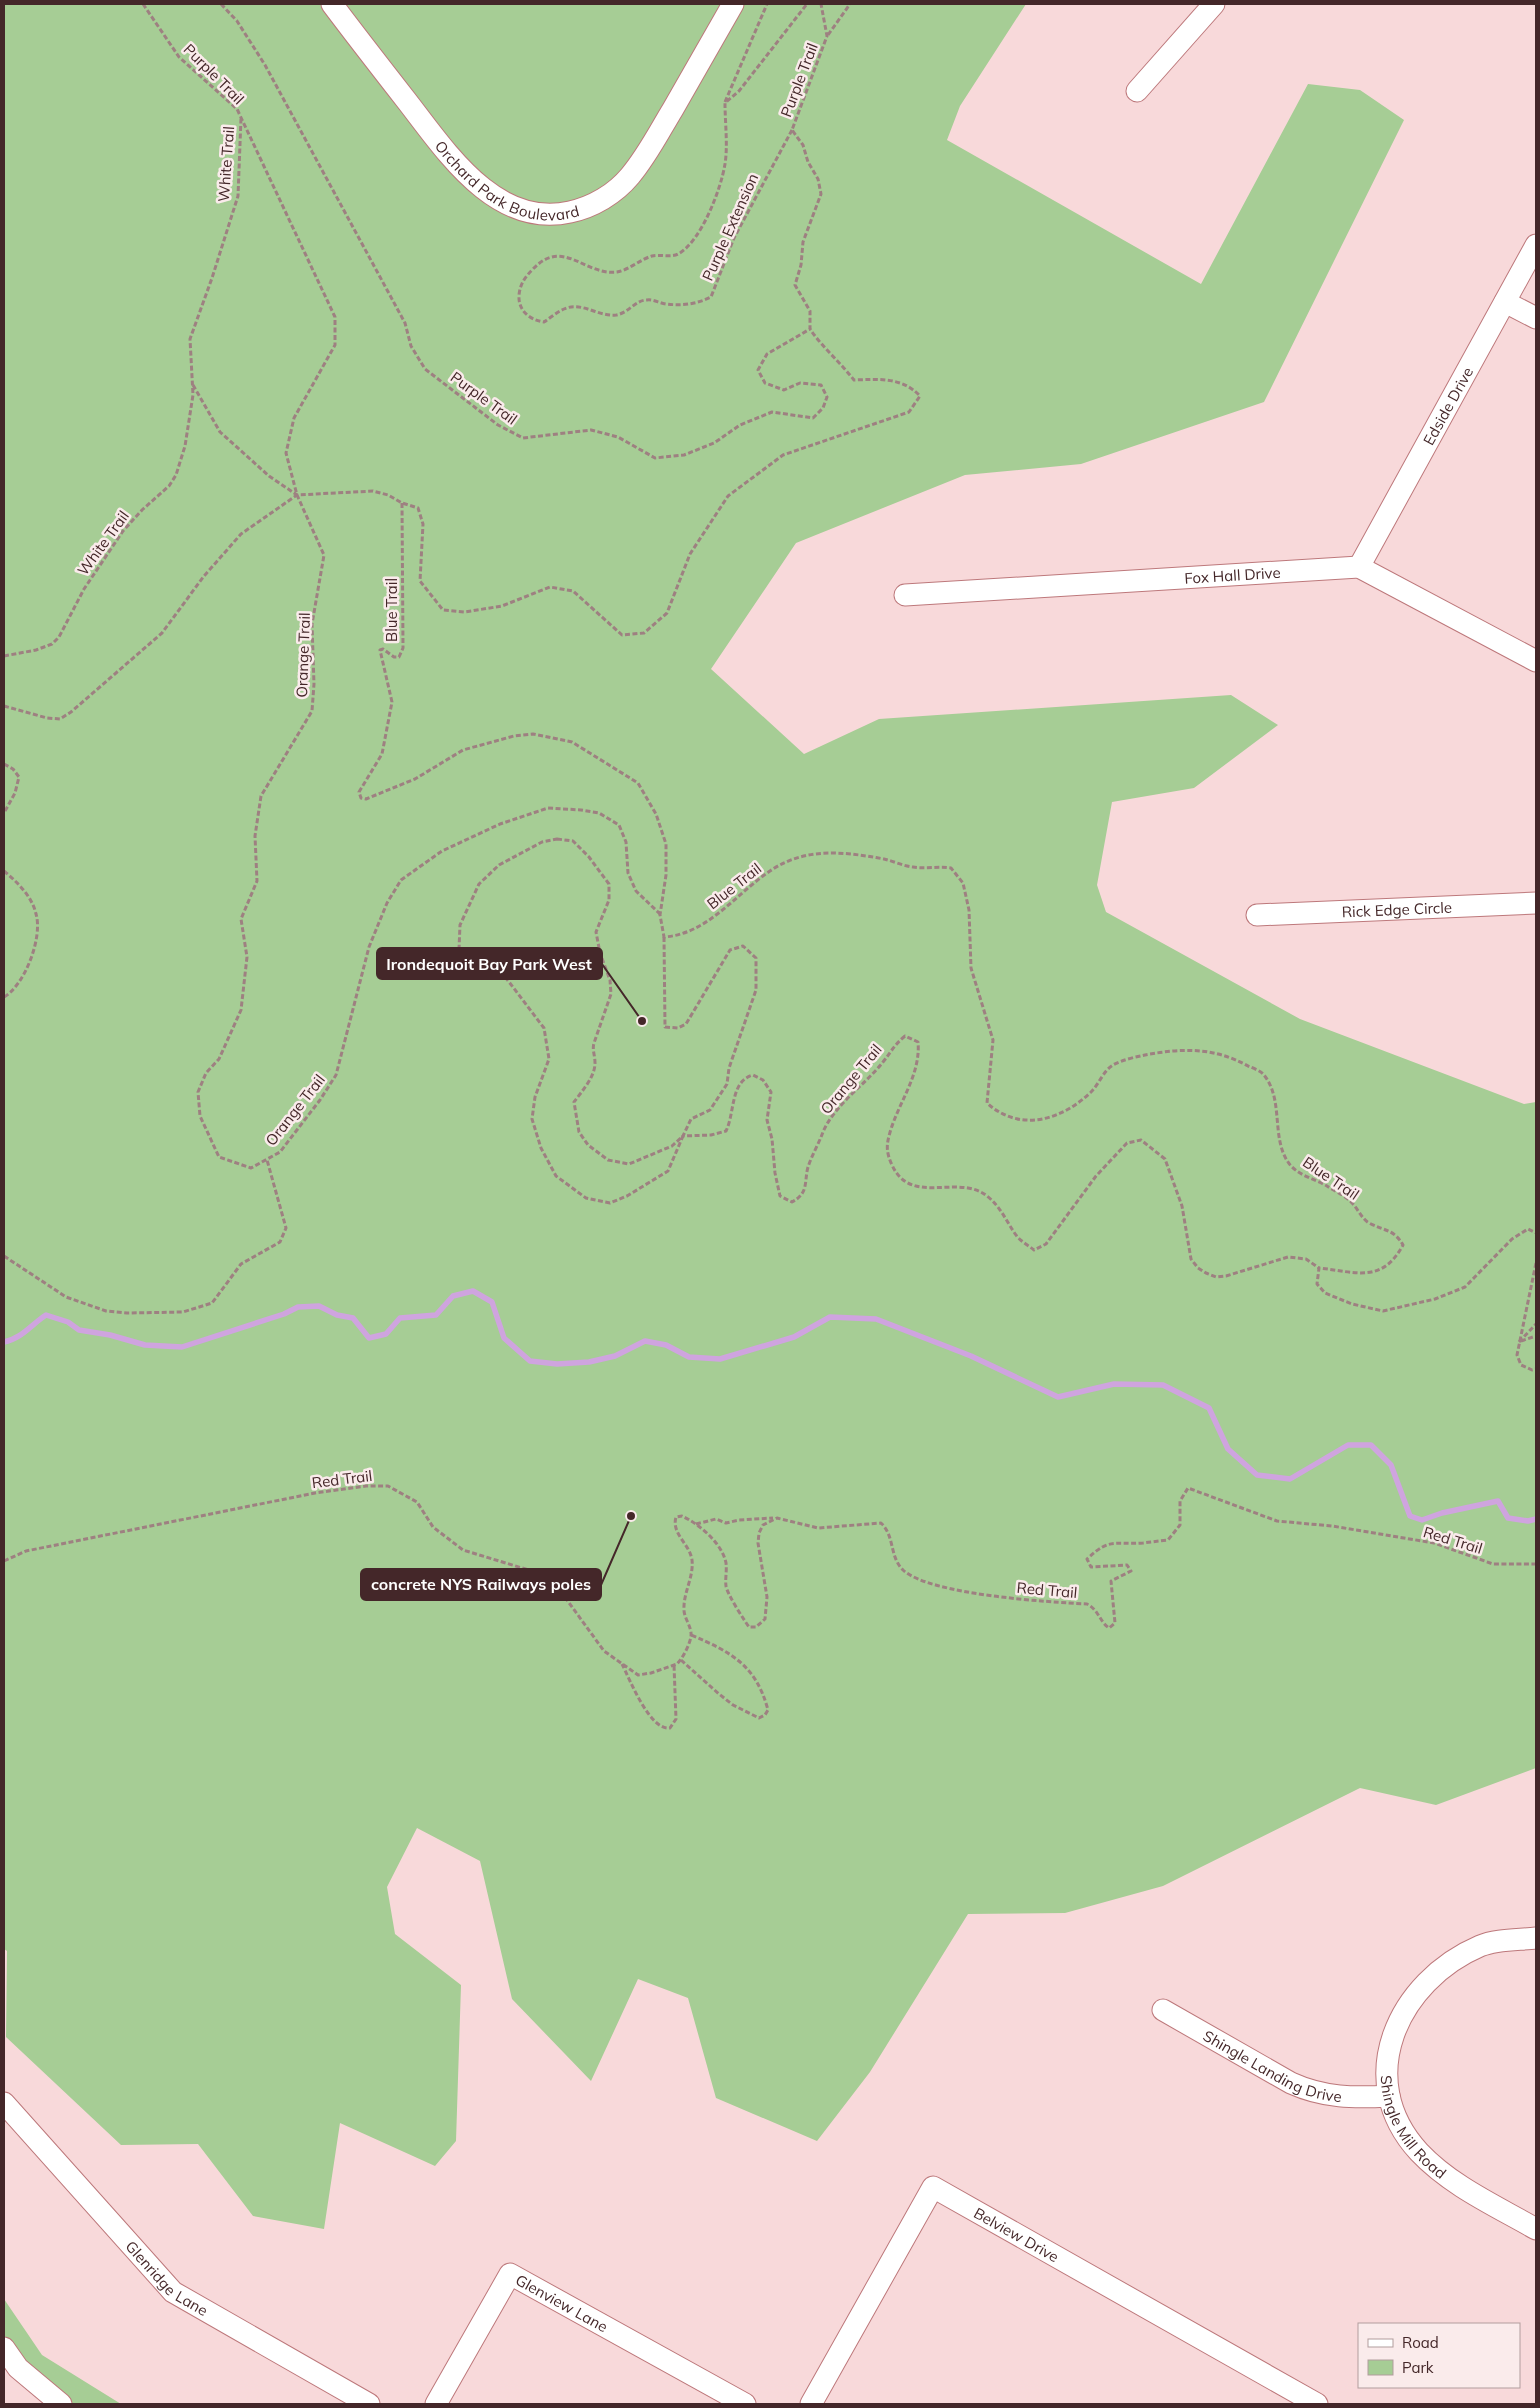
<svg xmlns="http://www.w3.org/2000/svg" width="1540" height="2408" font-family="Mulish,sans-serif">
<rect width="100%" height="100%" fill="#f8d9da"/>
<g fill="#a6cd95">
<polygon points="4,4 1026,4 960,106 947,140 1201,284 1308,84 1360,90 1404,120 1264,402 1081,464 965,475 796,543 711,669 804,754 879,719 1231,695 1278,725 1194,788 1112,802 1097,885 1106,912 1300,1019 1524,1104 1536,1102 1536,1768 1436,1805 1360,1788 1163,1886 1065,1913 968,1914 870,2072 817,2141 716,2098 688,1998 638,1979 591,2081 512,1999 480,1861 417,1828 387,1887 395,1934 461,1985 456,2141 435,2166 340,2123 324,2229 253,2216 198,2144 121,2145 6,2037 7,1951 4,1949"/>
<polygon points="4,2299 42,2355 121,2404 61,2404 4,2348"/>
</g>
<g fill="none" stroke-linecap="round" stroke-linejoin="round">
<path stroke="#cfa4df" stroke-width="5.5" d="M4,1342C21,1339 32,1324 46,1315L68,1322L79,1330L110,1335L145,1345L182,1347L284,1314L298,1307L319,1306L337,1315L353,1318L369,1338L386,1334L400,1318L436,1315L453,1296L473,1291L492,1302L504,1338L530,1361L557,1364L589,1362L615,1356L645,1341L666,1345L689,1357L720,1359L794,1337L830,1317L876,1319L971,1356L1058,1397L1114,1384L1163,1385L1209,1408L1228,1449L1257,1475L1290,1479L1348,1445H1371L1391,1465L1410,1516L1422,1520L1442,1513L1498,1501L1508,1518L1528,1521L1536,1519"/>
<g stroke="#bd787b" stroke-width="23">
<g id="minor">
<path id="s1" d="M332,4C356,36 381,68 406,100C445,150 495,229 570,212C593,207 615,194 630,176C647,156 659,132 673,109C693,74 713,39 733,4"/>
<polyline points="1137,91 1214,4"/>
<polyline points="1505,302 1536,318"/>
<path id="s2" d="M1359,567L1536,245"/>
<path id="s3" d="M905,595L1359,567L1536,661"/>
<path id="s4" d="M1257,915L1536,903"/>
<path id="s5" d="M1536,1938C1519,1940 1496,1939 1480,1946C1398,1981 1352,2079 1419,2152C1451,2186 1496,2206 1536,2229"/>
<path id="s6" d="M1163,2010L1291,2083C1324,2098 1354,2098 1389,2096"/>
<path id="s7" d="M4,2103L173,2292L369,2404"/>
<polyline points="4,2348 18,2368 61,2404"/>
<path id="s8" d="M436,2404L510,2274L745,2404"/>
<path id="s9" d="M811,2404L933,2187L1317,2404"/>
</g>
</g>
<g stroke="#9e8081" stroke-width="3" stroke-dasharray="5 2.5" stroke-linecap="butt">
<polyline points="143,4 179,57 237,109 335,317 335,345 294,418 286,453 297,495 324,555 312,624 314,684 312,711 261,796 255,836 257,881 241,919 247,957 241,1010 219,1059 206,1073 198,1092 200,1116 219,1157 251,1168 280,1152 320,1100 336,1075 369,947 387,903 401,880 442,851 500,824 548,808 581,810 599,813 619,825 626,842 628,873 636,891 660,914"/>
<polyline points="221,4 237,21 265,65 405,323 411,346 425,369 498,425 523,438 591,430 618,437 655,458 684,455 714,443 740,425 772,412 813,418 823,408 827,397 821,385 800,383 784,390 765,383 758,370 767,354 810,329 810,311 795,285 801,265 803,242 821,194 818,179 808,162 803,145 792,130 827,36 821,4"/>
<polyline points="828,35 850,4"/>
<polyline points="725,102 767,4"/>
<path d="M792,130L734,238L711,297C697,304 682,306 666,304C659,303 653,299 647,300C635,300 629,313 616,315C598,317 582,301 564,309C557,312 550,318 544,322C530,320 518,311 519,295C520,284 525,277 533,269C563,237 585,276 617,272C629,270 641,259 652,256C660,254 671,258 678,254C701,242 721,189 725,164C728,145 725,123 725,103L739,91L807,4"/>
<polyline points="193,385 220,432 269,476 297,495"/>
<path d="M402,503L403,648L399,657H394L383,649L380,650L392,702L382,754L359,792L361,798L366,799L415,779L463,750L514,736L533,734L572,742L638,783L656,814L666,844V875L660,915L664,937C709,934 737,892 773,869C807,847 846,852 884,859C893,861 903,866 913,867C926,869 938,866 951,868L963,883L969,910L971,968L993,1040L987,1103C1020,1133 1062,1120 1091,1092C1099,1084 1104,1070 1113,1065C1122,1060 1135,1057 1145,1055C1182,1048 1214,1047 1248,1066C1253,1068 1261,1071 1264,1075C1284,1100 1271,1137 1288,1162C1296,1175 1315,1179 1327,1186C1335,1191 1346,1196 1352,1203C1358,1209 1362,1219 1369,1223C1384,1231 1394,1229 1403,1245C1382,1284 1356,1272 1319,1268L1317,1284L1325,1293L1352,1304L1383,1311L1435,1299L1465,1287L1512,1239L1528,1229L1536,1233"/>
<polyline points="4,656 36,650 52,644 59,637 84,589 123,531 142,510 169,486 176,475 185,446 193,395 190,339 212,278 238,196 241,118"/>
<path d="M4,706L47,718L60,719L71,712L162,633L204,576L241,534L297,495L373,491L388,495L402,503L418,508L423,524L420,581L443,610L465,612L502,606L550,587L573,591L622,635L644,633L667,613L690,554L728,496L783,455L909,412L920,396C902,377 879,379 854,380C840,362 822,347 810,329"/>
<polyline points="4,764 13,769 19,777 15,793 4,813"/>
<path d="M557,839L573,841L589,857L609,884V900L596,932L600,953L610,980L611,994L594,1043C592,1050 595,1055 595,1063C595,1077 582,1091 574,1102L579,1132L588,1145L608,1160L629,1164L672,1146L683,1136L668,1171L627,1196L610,1203L586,1198L556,1176L541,1148L532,1119L535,1097L549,1059L544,1028L506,978L488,974L468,961L459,949L460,925L479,884L499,865L542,842Z"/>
<path d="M4,871C17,882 32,896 36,914C43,937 25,985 4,997"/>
<path d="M664,937L665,1027L678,1028L686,1024L730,950L743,946L756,958V990L729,1068L727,1084L710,1110L691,1119L683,1136L711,1135L726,1131C735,1113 730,1081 753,1075L763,1080L771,1092L767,1120L772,1139L775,1173L780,1196L792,1202C809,1193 804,1182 808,1167C812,1155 819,1143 823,1132C835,1104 865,1085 883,1062C891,1052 894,1045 905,1036L918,1042C921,1076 897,1104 889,1136C886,1147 887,1154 892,1165C911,1207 958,1173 987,1196C1001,1207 1006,1221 1016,1235C1020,1241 1028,1245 1034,1250L1046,1244L1096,1176L1127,1143L1141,1140L1165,1159L1182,1206L1191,1259L1198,1268L1206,1273L1216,1277L1226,1276L1288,1257L1306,1259L1319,1268"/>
<polyline points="4,1256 66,1297 106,1311 127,1313 183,1312 212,1303 241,1264 280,1242 286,1228 267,1160"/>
<polyline points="1536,1263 1517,1355 1521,1365 1532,1370 1536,1369"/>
<polyline points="1521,1341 1536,1336"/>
<polyline points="1519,1342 1536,1324"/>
<polyline points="696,1524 716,1519 726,1523 739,1520 773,1518"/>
<path d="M4,1561L26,1551L315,1493L366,1486H388L417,1502L433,1527L463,1550L532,1571L559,1589L604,1651L638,1675L651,1673L677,1664C683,1658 690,1644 691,1636C692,1627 684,1618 684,1610C683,1593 694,1577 692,1560C690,1544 671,1534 676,1517L682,1516C699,1524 722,1543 726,1563C727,1571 725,1579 726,1586C727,1594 744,1620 749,1627H756L765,1619L767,1597L758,1543L759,1533L763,1525L777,1518L818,1528L881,1523C895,1536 889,1556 903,1570C930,1595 1049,1602 1087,1604C1099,1610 1099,1621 1109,1628L1115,1623L1111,1581L1131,1571L1127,1565L1091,1567L1087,1559C1110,1537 1115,1545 1143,1543C1151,1542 1159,1541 1168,1540L1180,1525V1501L1188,1488L1277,1521L1332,1526L1434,1543L1493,1564H1536"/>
<path d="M681,1660L719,1694L733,1705L759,1718L765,1715L768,1710C756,1665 731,1652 691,1635"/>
<path d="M622,1664C630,1680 650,1731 670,1728L676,1719L674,1665"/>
</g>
<use href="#minor" stroke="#fff" stroke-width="21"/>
</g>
<g text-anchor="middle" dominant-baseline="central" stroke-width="5" stroke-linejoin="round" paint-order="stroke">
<g font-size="15" fill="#442729" stroke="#faebeb">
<text transform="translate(214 74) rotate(45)">Purple Trail</text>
<text transform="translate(799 80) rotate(-69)">Purple Trail</text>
<text transform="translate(226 164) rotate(-86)">White Trail</text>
<text stroke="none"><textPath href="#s1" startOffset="258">Orchard Park Boulevard</textPath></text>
<text transform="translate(730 227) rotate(-66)">Purple Extension</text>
<text transform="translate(484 398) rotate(36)">Purple Trail</text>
<text stroke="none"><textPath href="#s2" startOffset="184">Edside Drive</textPath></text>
<text transform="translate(103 543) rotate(-54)">White Trail</text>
<text stroke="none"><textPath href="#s3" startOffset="328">Fox Hall Drive</textPath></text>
<text transform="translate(391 610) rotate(-90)">Blue Trail</text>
<text transform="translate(303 655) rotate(-88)">Orange Trail</text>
<text transform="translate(734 886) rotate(-38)">Blue Trail</text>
<text stroke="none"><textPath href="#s4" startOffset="140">Rick Edge Circle</textPath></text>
<text transform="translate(851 1079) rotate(-50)">Orange Trail</text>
<text transform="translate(295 1110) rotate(-52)">Orange Trail</text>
<text transform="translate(1331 1178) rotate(34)">Blue Trail</text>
<text transform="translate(342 1479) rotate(-7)">Red Trail</text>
<text transform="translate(1453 1540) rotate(17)">Red Trail</text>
<text transform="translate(1047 1590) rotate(5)">Red Trail</text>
<text stroke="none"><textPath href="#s6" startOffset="124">Shingle Landing Drive</textPath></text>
<text stroke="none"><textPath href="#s5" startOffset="285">Shingle Mill Road</textPath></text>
<text stroke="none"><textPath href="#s9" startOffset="345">Belview Drive</textPath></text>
<text stroke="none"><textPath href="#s7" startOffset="240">Glenridge Lane</textPath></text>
<text stroke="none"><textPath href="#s8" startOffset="209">Glenview Lane</textPath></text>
</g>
</g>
<path fill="none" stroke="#442729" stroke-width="2" d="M642 1021L602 964M631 1516L601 1585"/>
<g fill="#442729" stroke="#faebeb" stroke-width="2">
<circle cx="642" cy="1021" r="5"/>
<circle cx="631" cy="1516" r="5"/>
</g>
<g fill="#442729" stroke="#442729" stroke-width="2">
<rect x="377" y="948" width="225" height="31" rx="5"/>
<rect x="361" y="1569" width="240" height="31" rx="5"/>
</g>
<g font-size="16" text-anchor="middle" font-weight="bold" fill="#fff">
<text x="489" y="970">Irondequoit Bay Park West</text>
<text x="481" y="1590">concrete NYS Railways poles</text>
</g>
<rect width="1540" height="2408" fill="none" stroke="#442729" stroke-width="10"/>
<rect x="1358" y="2323" width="162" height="65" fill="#faebeb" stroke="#b19d9d"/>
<rect x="1368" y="2339" width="25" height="8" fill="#ffffff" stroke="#b19d9d"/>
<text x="1402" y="2348" font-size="15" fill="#442729">Road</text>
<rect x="1368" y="2360" width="25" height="15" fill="#a6cd95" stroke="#b19d9d"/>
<text x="1402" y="2373" font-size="15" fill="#442729">Park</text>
</svg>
